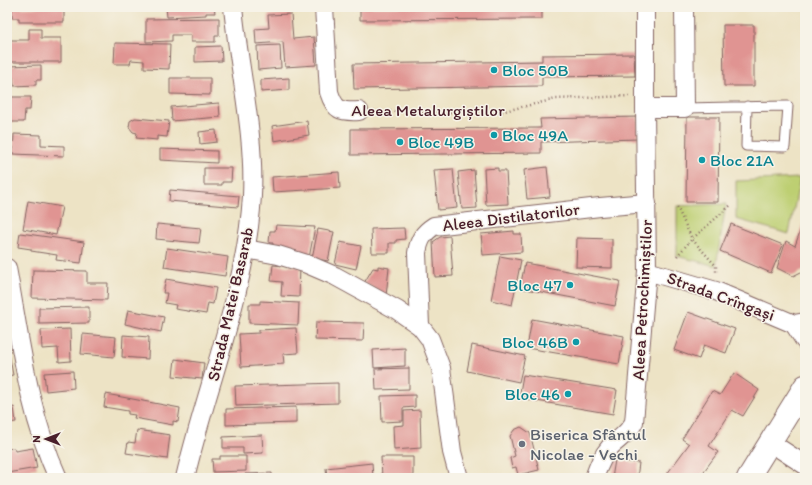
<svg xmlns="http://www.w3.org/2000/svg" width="812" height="485" font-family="Itim,sans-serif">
<rect width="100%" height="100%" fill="#f7f3e8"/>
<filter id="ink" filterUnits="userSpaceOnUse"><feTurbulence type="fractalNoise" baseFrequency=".025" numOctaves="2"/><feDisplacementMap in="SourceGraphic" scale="8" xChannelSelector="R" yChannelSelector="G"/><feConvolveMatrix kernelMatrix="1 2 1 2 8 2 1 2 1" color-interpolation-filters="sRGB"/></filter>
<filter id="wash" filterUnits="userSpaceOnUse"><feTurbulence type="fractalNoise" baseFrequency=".012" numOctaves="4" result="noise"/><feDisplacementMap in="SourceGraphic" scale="16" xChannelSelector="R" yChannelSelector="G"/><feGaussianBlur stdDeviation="0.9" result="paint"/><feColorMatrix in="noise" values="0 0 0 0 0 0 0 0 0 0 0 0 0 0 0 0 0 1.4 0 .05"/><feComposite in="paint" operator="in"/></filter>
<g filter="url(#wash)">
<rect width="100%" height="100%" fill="#ede3c5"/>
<g fill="#bdcf72" stroke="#84774e">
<polygon points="800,178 789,234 736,219 736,181"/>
<polygon points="726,204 716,266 677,256 677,206"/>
</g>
<g id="blocks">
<g fill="#e09492">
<polygon points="64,7 64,22 19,22 19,18 12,18 12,8"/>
<polygon points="166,7 214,7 215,13 206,13 206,15 167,17"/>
<polygon points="360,7 542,7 542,19 360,20"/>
<polygon points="291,14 293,39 314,37 316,65 285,67 283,42 256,44 255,29 269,28 268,15"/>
<polygon points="219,18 219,36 215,36 215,42 191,42 191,35 172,35 172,41 146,42 146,19"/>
<polygon points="723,25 754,25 754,86 724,86"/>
<polygon points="29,29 41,29 41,38 61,38 61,62 7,62 7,40 29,40"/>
<polygon points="115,43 170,44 169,69 144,68 144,61 131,60 130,64 114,64"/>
<polygon points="280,45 281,68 258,70 257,46"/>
<polygon points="221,46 222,61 195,62 195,47"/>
<polygon points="634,54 635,76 542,77 542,86 354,89 353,64 542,61 542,55"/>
<polygon points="41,65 41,80 36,80 36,85 14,86 13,77 7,77 7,66"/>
<polygon points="170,78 210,78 210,95 170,94"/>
<polygon points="289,78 289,90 261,92 261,80"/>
<polygon points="10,97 31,97 30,110 25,110 24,122 7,122 7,109 9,109"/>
<polygon points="219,103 220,117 172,121 171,107"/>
<polygon points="638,117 638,139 541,142 541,153 351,155 351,129 541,128 540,119"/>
<polygon points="687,117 719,117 718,202 686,202"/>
<polygon points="135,118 169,121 167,137 157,136 157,140 136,138 137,133 133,132 129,127 130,121"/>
<polygon points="307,121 309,135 274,141 272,126"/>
<polygon points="216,130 217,142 200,144 199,132"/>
<polygon points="14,134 41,135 41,145 64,146 64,156 13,154"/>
<polygon points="160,149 217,151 217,163 160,160"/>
<polygon points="547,167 550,197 527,199 524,170"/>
<polygon points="204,168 232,168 231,182 222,182 222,185 204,185"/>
<polygon points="498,168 498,171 506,171 508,204 486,205 484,169"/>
<polygon points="453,169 457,208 438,210 434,170"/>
<polygon points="474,170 477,208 462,209 458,172"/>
<polygon points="339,172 340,188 273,192 272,177"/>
<polygon points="170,190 239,196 238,207 169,201"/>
<polygon points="28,201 62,207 56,235 23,229"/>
<polygon points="805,217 805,270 793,276 777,268 786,241 795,246"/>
<polygon points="157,224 201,228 199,243 156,239"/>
<polygon points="731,224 783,245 771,273 720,251"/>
<polygon points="276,225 315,227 309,258 272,248 273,243 269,243 270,231 275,231"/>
<polygon points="404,228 405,239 396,240 396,243 389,243 389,253 372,253 371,229"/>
<polygon points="318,229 334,232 328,261 312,258"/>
<polygon points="514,231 514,234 521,234 522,252 483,255 481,234"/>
<polygon points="20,233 84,242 81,263 56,260 57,255 31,251 31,249 18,247"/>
<polygon points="450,236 453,276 435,277 433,242 440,237"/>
<polygon points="577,238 612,239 612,268 576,267"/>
<polygon points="340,242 361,246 356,269 335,264"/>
<polygon points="167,248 228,257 225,276 164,267"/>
<polygon points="500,256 521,260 512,305 491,300"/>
<polygon points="525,263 620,281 615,306 520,288"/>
<polygon points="273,265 300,267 299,297 281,296 282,282 271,281"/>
<polygon points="378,266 389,268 386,296 364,283 373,268 378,269"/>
<polygon points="33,270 87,271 87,283 108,283 107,300 32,298"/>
<polygon points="166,279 216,288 213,304 208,303 206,314 175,309 176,305 165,303 167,293 163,293"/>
<polygon points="260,301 299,303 298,325 249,323 249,304 260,304"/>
<polygon points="89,307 89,323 39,324 39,308"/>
<polygon points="128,310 164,317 161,332 125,324"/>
<polygon points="688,312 735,329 726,353 704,345 699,359 674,350"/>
<polygon points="532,319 624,336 619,364 527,348"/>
<polygon points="316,322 364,323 363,341 315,340"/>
<polygon points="296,328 298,353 283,354 284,364 241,367 239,334 259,333 259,330"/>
<polygon points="70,329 71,361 59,362 58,348 42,349 41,330"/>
<polygon points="83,334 116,337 114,357 81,354"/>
<polygon points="123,335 149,337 148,359 122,357"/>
<polygon points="472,345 525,356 519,382 467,371"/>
<polygon points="405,348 405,366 374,368 373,350"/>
<polygon points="9,353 13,375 7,376 7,354"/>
<polygon points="175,359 204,363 202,379 173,376"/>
<polygon points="409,368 409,389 376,390 375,369"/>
<polygon points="73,371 74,388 46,391 44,373"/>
<polygon points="734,373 759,390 743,416 732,410 709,446 718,452 699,478 664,478 689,444 682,439 712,391 720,395"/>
<polygon points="523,375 617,390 613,414 519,398"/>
<polygon points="338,383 338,403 236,406 235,386"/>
<polygon points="106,394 180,408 178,422 173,421 173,425 134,418 135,415 128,414 128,411 104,407"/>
<polygon points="415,395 415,407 403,408 403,421 382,422 381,396"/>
<polygon points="14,407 16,422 7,423 7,409"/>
<polygon points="296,407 296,423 226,425 226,409"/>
<polygon points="420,410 421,448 394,450 393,426 404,425 404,411"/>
<polygon points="521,427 530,433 539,470 518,475 516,467 512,468 510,458 515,456 510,436 514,430"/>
<polygon points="137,430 170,435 167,459 126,453 128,442 135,443"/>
<polygon points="262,435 263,453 243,454 243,448 223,448 223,437"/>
<polygon points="14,448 15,451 33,448 37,468 7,473 7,449"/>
<polygon points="220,456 246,456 246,471 213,472 212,459 220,459"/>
<polygon points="381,457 413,457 413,478 382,478"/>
<polygon points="615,460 639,463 637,478 612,478"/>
<polygon points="372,463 373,478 327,478 326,468"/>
<polygon points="272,473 272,478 245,478 245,474"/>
<polygon points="130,476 165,477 165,478 130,478"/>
</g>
</g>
</g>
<g filter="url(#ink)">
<use href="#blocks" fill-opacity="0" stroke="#836461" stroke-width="1"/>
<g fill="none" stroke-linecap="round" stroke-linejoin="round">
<g stroke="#836461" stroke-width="11">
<polyline id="service" points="685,108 788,106 785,147 746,146 747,106"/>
</g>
<g stroke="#836461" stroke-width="20">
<g id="minor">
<path d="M324,7L329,92C335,111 341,112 359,111"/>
<polyline points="645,7 645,108 685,108 684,7"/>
<polyline points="246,249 278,255 307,264 335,276 397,310 420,326 430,339 441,368 452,452 459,478"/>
<path d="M7,268C20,338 28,413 58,478"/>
<polyline points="647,271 716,291 794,324 805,322"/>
<polyline points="794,324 805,341"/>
<path d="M420,326L417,253C419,240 423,233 434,226L600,207L647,203"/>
<polyline points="771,443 805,465"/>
<path d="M185,478C207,384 246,293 252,196C255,133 239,70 233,7"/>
<path d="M594,478C598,467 602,456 610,447C619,438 628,434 634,422L647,271L645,108"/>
</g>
</g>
<g stroke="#836461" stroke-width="24">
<polyline id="secondary" points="748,478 805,386"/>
</g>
<g stroke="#836461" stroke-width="2.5" stroke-dasharray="1 3" stroke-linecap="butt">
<polyline points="374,111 496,113 556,99 629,96"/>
<polyline points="677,207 692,239 716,266 716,274"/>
<polyline points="677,256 692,239 731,205"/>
<polyline points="537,478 540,477"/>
</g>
<use href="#service" stroke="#fff" stroke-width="9"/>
<use href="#minor" stroke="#fff" stroke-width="18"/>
<use href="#secondary" stroke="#fff" stroke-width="22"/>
</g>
</g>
<g fill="#0f9aa8" stroke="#f7f3e8" stroke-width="1.5">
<circle cx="494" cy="70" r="4"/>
<circle cx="494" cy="135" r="4"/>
<circle cx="400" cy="142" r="4"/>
<circle cx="702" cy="160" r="4"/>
<circle cx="570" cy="285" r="4"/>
<circle cx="576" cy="342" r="4"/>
<circle cx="568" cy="394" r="4"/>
</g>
<circle fill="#6b7280" stroke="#f7f3e8" stroke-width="1.5" cx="522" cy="444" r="4"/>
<g text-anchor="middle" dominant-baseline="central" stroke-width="3" stroke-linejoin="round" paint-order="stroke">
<g font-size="17" fill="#0d838f" stroke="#f7f3e8" text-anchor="start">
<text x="502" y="70">Bloc 50B</text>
<text x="502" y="135">Bloc 49A</text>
<text x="408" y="142">Bloc 49B</text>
<text x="710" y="160">Bloc 21A</text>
<text x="562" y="285" text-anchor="end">Bloc 47</text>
<text x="568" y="342" text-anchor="end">Bloc 46B</text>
<text x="560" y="394" text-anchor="end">Bloc 46</text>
</g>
<g font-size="17" fill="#4a1f2b" stroke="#f7f3e8">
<text x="428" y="110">Aleea Metalurgiștilor</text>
<text transform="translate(511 217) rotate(-7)">Aleea Distilatorilor</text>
<text transform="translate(721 296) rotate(20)">Strada Crîngași</text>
<text transform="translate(642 300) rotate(-87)">Aleea Petrochimiștilor</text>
<text transform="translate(230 304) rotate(-77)">Strada Matei Basarab</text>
</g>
<g font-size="17" fill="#5b616d" stroke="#f7f3e8" text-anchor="start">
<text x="530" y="434">Biserica Sfântul<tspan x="530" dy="20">Nicolae - Vechi</tspan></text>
</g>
</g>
<rect width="812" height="485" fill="none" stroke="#f7f3e8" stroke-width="24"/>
<g transform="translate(46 439) rotate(270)" stroke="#f7f3e8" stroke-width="3" paint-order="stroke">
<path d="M0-3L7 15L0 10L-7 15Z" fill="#4a1f2b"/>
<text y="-6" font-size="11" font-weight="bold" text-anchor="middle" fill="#4a1f2b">N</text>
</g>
</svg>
